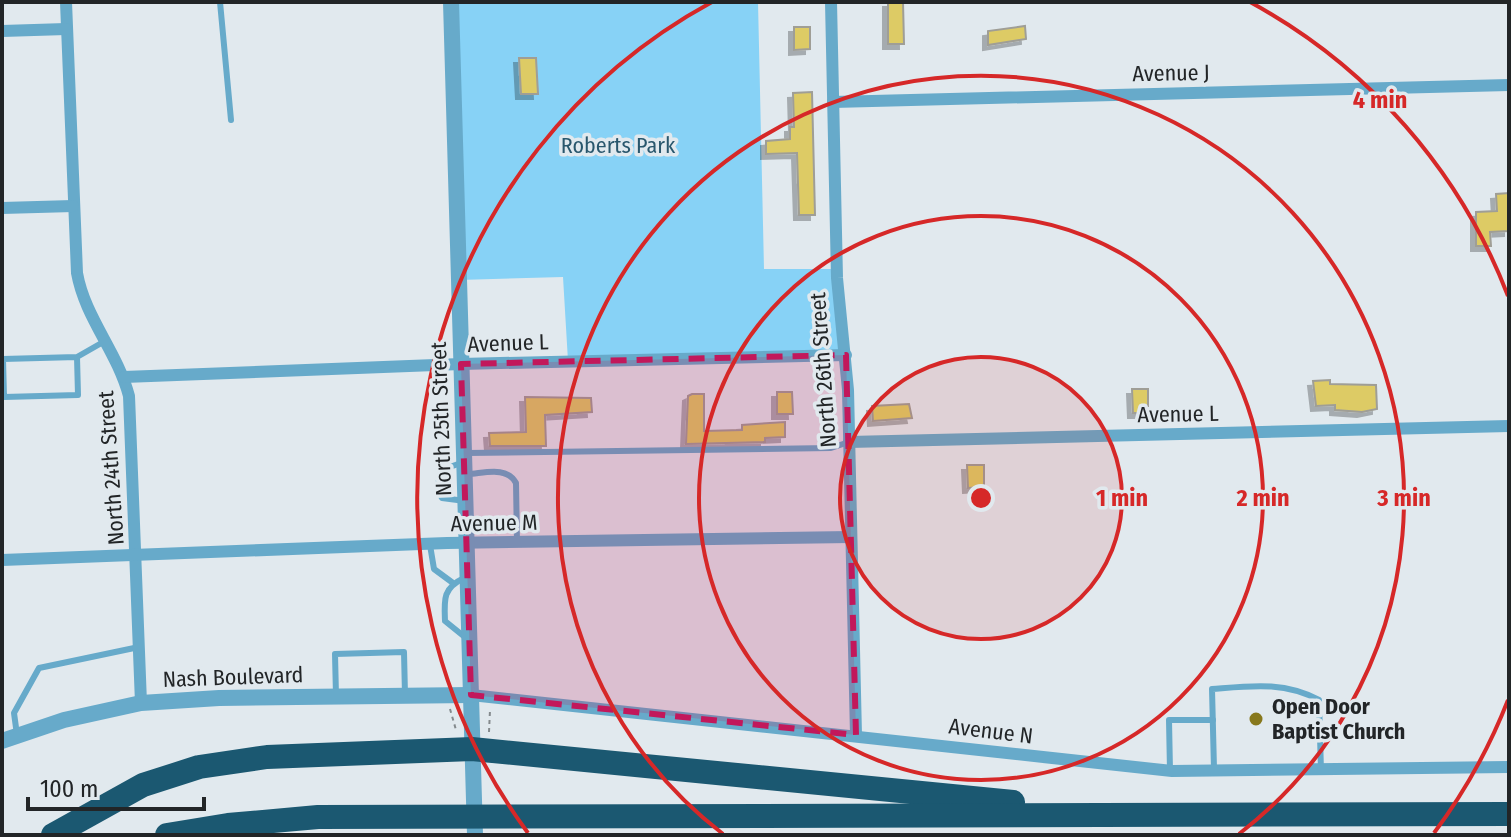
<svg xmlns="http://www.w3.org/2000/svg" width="1511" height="837" font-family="'Fira Sans Condensed',sans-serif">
<defs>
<filter id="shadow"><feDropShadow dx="-5" dy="5" stdDeviation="0" flood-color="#0004"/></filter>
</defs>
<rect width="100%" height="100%" fill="#e1e9ee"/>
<polygon fill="#87d2f6" points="451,2 758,2 764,269 837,269 846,355 568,361 563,277 459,280"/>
<g fill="#ddcb65" stroke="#9f9e96" stroke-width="2" filter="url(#shadow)">
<polygon points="888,2 903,2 904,44 888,44"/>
<polygon points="1025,26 1026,39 988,45 988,31"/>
<polygon points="794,27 810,27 810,49 794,50"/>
<polygon points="519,58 536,58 538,94 521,94"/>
<polygon points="812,92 815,215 799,215 797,153 766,154 766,141 790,139 790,127 794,127 793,93"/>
<polygon points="1509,193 1509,231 1490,232 1491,246 1476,246 1476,212 1497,211 1496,194"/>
<polygon points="1330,380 1330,384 1376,385 1377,409 1362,412 1335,410 1335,405 1316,406 1313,381"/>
<polygon points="1132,389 1148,389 1148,413 1133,413"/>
<polygon points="777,392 792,392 793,414 777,414"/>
<polygon points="692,394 704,394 704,431 742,430 742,425 785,422 785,437 765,438 765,442 686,444 688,396"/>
<polygon points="525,397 591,398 592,412 545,415 546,446 490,446 489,433 526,432"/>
<polygon points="909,404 912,418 873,421 872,406"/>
<polygon points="967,465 984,465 984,487 968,488"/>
</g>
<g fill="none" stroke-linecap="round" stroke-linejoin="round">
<g stroke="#848a8d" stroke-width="2" stroke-dasharray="4 4" stroke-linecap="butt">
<polyline points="450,709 456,730"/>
<polyline points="489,732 490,710"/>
</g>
<g stroke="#67aaca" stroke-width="6">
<polyline points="220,2 231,120"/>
<polyline points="77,357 78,395 4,397 3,359 77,357 105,341"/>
<polyline points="467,453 831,448 849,442"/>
<polyline points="464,462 441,470 437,490 442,498 465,501"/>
<path d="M468,474C485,473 507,466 516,483L517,542"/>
<polyline points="430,545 434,569 453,583"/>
<path d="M464,578C443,588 444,599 445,621L466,638"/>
<polyline points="336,696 335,654 404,652 405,695"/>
<polyline points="17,735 14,713 39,668 139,647"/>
<path d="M1214,769L1212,689C1250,686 1284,681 1319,700L1321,771"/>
<polyline points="1170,771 1169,720 1213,720"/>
</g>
<g stroke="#67aaca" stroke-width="12">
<path d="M66,2L77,273C85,318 117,351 129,396L141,703"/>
<polyline points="831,2 837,278 848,390 856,735"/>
<polyline points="2,31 66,29"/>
<polyline points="833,102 1509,85"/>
<polyline points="2,208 73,206"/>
<polyline points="124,377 461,364 846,355"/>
<polyline points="849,442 1509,426"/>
<polyline points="2,560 447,543 851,537"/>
<polyline points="471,695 1172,771 1509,767"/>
</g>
<g stroke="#67aaca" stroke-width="16">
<polyline points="451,2 475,835"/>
<polyline points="2,741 64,720 141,703 219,698 471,695"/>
</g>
<g stroke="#1b5871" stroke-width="24">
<polyline points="53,835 143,785 199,767 267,757 472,749 1013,802"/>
<polyline points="167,835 228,825 318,817 1509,814"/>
</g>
</g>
<path fill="#c2185b" fill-opacity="0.2" stroke="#c2185b" stroke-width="6" stroke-dasharray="16 10" stroke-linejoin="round" d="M846,355L856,735L471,695L461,364Z"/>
<circle cx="981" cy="498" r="141" fill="#d62828" fill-opacity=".12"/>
<g fill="none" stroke="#d62828" stroke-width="4">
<circle cx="981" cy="498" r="141"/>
<circle cx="981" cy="498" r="282"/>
<path d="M723 834A423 423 0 1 1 1239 834"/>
<path d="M1508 700A564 564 0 0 1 1434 833M528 833A564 564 0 0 1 712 2M1250 2A564 564 0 0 1 1508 296"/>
</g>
<circle fill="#87781c" stroke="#e1e9ee" stroke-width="3" cx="1256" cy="719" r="8"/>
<g text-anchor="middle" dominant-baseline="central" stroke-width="7" stroke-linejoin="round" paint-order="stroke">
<g font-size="22" fill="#222527" stroke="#e1e9ee">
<text transform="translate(1171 73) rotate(-1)">Avenue J</text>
<text transform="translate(508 343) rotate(-2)">Avenue L</text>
<text transform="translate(823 370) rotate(-94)">North 26th Street</text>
<text transform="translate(1178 414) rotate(-1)">Avenue L</text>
<text transform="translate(441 419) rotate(-92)">North 25th Street</text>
<text transform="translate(111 468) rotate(-94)">North 24th Street</text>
<text transform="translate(494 523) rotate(-1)">Avenue M</text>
<text transform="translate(233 677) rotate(-2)">Nash Boulevard</text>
<text transform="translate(991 731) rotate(7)">Avenue N</text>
</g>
<g font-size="22" fill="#29576d" stroke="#e1e9ee">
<text x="618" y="145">Roberts Park</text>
</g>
<g font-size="22" font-weight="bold" fill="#222527" stroke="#e1e9ee" text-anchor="start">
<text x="1272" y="706">Open Door<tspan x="1272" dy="25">Baptist Church</tspan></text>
</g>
</g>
<circle cx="981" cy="498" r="12" fill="#d62828" stroke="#e1e9ee" stroke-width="4"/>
<g font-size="24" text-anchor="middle" font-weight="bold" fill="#d62828" stroke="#e1e9ee" stroke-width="7" stroke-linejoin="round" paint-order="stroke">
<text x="1380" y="108">4 min</text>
<text x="1122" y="506">1 min</text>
<text x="1263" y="506">2 min</text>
<text x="1404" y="506">3 min</text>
</g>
<rect width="1511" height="837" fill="none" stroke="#222527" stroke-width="8"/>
<path d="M28 797v12h176v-12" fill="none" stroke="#222527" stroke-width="4"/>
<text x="40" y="797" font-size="24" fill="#222527" stroke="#e1e9ee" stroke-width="6" paint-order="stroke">100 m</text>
</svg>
